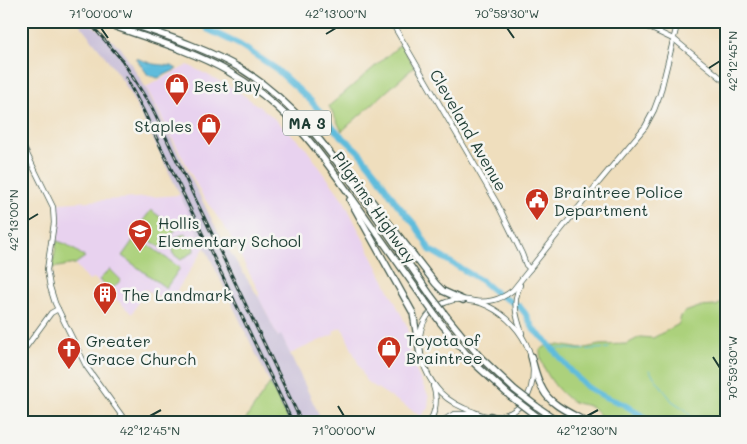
<svg xmlns="http://www.w3.org/2000/svg" width="747" height="444" font-family="Mali,sans-serif">
<rect width="100%" height="100%" fill="#f6f6f2"/>
<filter id="ink" filterUnits="userSpaceOnUse"><feTurbulence type="fractalNoise" baseFrequency=".02" numOctaves="2"/><feDisplacementMap in="SourceGraphic" scale="10" xChannelSelector="R" yChannelSelector="G"/><feConvolveMatrix kernelMatrix="1 2 1 2 8 2 1 2 1" color-interpolation-filters="sRGB"/></filter>
<filter id="wash" filterUnits="userSpaceOnUse"><feTurbulence type="fractalNoise" baseFrequency=".0096" numOctaves="4" result="noise"/><feDisplacementMap in="SourceGraphic" scale="20" xChannelSelector="R" yChannelSelector="G"/><feGaussianBlur stdDeviation="1.12" result="paint"/><feColorMatrix in="noise" values="0 0 0 0 0 0 0 0 0 0 0 0 0 0 0 0 0 1.4 0 .05"/><feComposite in="paint" operator="in"/></filter>
<g filter="url(#wash)">
<rect width="100%" height="100%" fill="#efdebd"/>
<g fill="#e8d2ef">
<polygon points="188,65 235,89 268,113 304,146 344,201 408,328 410,354 417,373 429,397 428,408 421,416 366,381 342,327 333,331 334,334 290,354 281,336 278,337 259,298 259,292 228,232 202,195 146,87"/>
<polygon points="180,195 205,247 169,303 145,289 132,314 94,278 89,281 75,264 84,257 66,244 57,241 60,221 58,205 60,203"/>
</g>
<polygon fill="#c9bfd8" points="77,21 94,26 121,48 144,85 220,236 259,298 278,337 281,335 323,423 289,423 147,126 124,83 102,52"/>
<g fill="#acd17b" stroke="#668758">
<polygon points="401,44 414,67 342,131 329,106"/>
<polygon points="151,210 176,229 162,249 136,230"/>
<polygon points="185,234 194,247 194,251 181,260 173,254 171,245 176,237"/>
<polygon points="136,236 180,268 166,288 122,256"/>
<polygon points="57,241 66,244 85,257 75,264 52,268"/>
<polygon points="110,269 121,280 110,291 99,280"/>
<path d="M726,300V423H606C601,418 599,412 593,408C587,404 580,405 574,402C559,395 539,367 540,350L548,345H559L581,349L599,345L627,344L640,337L653,338L679,324L681,316L685,312L699,307L716,306Z"/>
<polygon points="270,383 288,420 287,423 243,423"/>
</g>
<polygon fill="#5ebcdc" stroke="#3e7c88" points="136,58 153,64 172,66 177,69 158,78 148,75"/>
<g fill="none" stroke-linecap="round" stroke-linejoin="round">
<g stroke="#5ebcdc" stroke-width="1">
<polyline points="551,348 557,348 579,350 609,348"/>
<polyline points="649,370 672,401 686,410 695,423"/>
</g>
<polyline stroke="#5ebcdc" stroke-width="6" points="202,21 207,29 240,45 275,68 311,101 335,130 358,151 376,173 397,204 416,226 430,250 482,281 496,293 519,306 525,313 534,330 546,341 572,372 587,387 605,397 623,404 654,423"/>
</g>
</g>
<g filter="url(#ink)">
<g fill="none" stroke-linecap="round" stroke-linejoin="round">
<g stroke="#3e5549" stroke-width="6">
<g id="secondary">
<polyline points="391,21 498,205 522,254 526,265 530,269"/>
<polyline points="635,21 675,40 726,82"/>
<polyline points="21,142 53,207 54,223 47,270 50,287 55,303 86,366 127,423"/>
<path d="M520,285C512,303 516,316 522,333"/>
<path d="M453,300C492,295 532,332 533,371C533,381 532,391 525,400C520,407 513,413 504,415C494,418 483,416 474,412C462,408 450,402 441,393C415,366 406,312 453,300Z"/>
<path d="M469,301C486,303 500,301 513,290L599,182L645,127L654,110L660,94L678,21"/>
<polyline points="21,354 51,313 58,309"/>
<path d="M429,423C436,411 438,399 433,386"/>
<polyline points="439,423 454,414 473,414"/>
</g>
</g>
<g stroke="#3e5549" stroke-width="8">
<g id="highway">
<path d="M99,21C143,37 189,49 229,72C287,105 320,152 357,205C380,237 402,269 425,301"/>
<path d="M123,21C164,35 206,48 243,70C295,103 329,150 364,199C386,231 409,264 431,296"/>
<polyline points="340,160 436,284 443,291 463,300"/>
<polyline points="350,200 413,313 420,354"/>
<polyline points="447,317 480,357 515,390"/>
<polyline points="440,322 474,363 510,396"/>
<path d="M531,356C534,367 537,380 543,390C551,406 573,414 588,423"/>
<polyline points="536,406 561,423"/>
<polyline points="531,412 546,423"/>
<polyline points="491,416 508,423"/>
</g>
</g>
<use href="#secondary" stroke="#fff" stroke-width="4.5"/>
<use href="#highway" stroke="#fff" stroke-width="5.5"/>
<g stroke="#1f3d34" stroke-width="3">
<g id="rail">
<polyline points="88,21 122,60 152,108 302,423"/>
<polyline points="126,78 143,110 293,423"/>
</g>
</g>
<use href="#rail" stroke="#f6f6f2" stroke-width="1" stroke-dasharray="4" stroke-linecap="butt"/>
<g stroke="#3e5549" stroke-width="8" stroke-linecap="butt">
<g id="highway-bridge">
<polyline points="431,296 447,317"/>
<polyline points="425,301 440,322"/>
<polyline points="515,390 536,406"/>
<polyline points="510,396 531,412"/>
</g>
</g>
<use href="#highway-bridge" stroke="#fff" stroke-width="5.5"/>
</g>
</g>
<path fill="none" stroke="#1f3d34" stroke-width="2" d="M101,28L108,38M507,28L514,38M326,34L336,28M709,68L720,61M28,220L38,214M713,357L720,368M338,406L344,416M150,416L161,410M587,416L598,410"/>
<defs>
<g id="shop-pin" transform="scale(1.25)"><path d="M0 17L-7.5 6A9.5 9.5 0 1 1 7.5 6Z" fill="#c8321e" stroke="#f6f6f2"/><path d="M-5-2.5h2.3a2.7 3.5 0 0 1 5.4 0H5L5.5 6h-11ZM-1.5-2.5h3a1.5 2.3 0 0 0-3 0Z" fill="#fff"/></g>
<g id="civic-pin" transform="scale(1.25)"><path d="M0 17L-7.5 6A9.5 9.5 0 1 1 7.5 6Z" fill="#c8321e" stroke="#f6f6f2"/><path d="M-.6-6.5H3V-4.5H.6V-3L4-1V1h2V6H-6V1h2V-1L-.6-3ZM-1.2 2.5V6h2.4V2.5Z" fill="#fff"/></g>
<g id="school-pin" transform="scale(1.25)"><path d="M0 17L-7.5 6A9.5 9.5 0 1 1 7.5 6Z" fill="#c8321e" stroke="#f6f6f2"/><path d="M0-5L7-2L0 1L-7-2ZM-4 1L0 2.5L4 1V4Q0 6-4 4Z" fill="#fff"/></g>
<g id="building-pin" transform="scale(1.25)"><path d="M0 17L-7.5 6A9.5 9.5 0 1 1 7.5 6Z" fill="#c8321e" stroke="#f6f6f2"/><path d="M-4-6H4V6H1V3H-1V6H-4ZM-2.5-4.3h1.7v1.8h-1.7ZM.8-4.3h1.7v1.8H.8ZM-2.5-1h1.7V.8h-1.7ZM.8-1h1.7V.8H.8Z" fill="#fff"/></g>
<g id="church-pin" transform="scale(1.25)"><path d="M0 17L-7.5 6A9.5 9.5 0 1 1 7.5 6Z" fill="#c8321e" stroke="#f6f6f2"/><path d="M-1.2-6h2.4v3.5h3.3v2.4h-3.3V6h-2.4V-.1h-3.3v-2.4h3.3Z" fill="#fff"/></g>
</defs>
<g fill-rule="evenodd">
<use href="#shop-pin" x="177" y="85"/>
<use href="#shop-pin" x="209" y="125"/>
<use href="#civic-pin" x="537" y="200"/>
<use href="#school-pin" x="140" y="231"/>
<use href="#building-pin" x="105" y="294"/>
<use href="#shop-pin" x="389" y="348"/>
<use href="#church-pin" x="69" y="349"/>
</g>
<g text-anchor="middle" dominant-baseline="central" stroke-width="5" stroke-linejoin="round" paint-order="stroke">
<rect fill="#f6f6f2" stroke="#60746d" stroke-width="1" x="283" y="110.5" width="48" height="25" rx="4"/>
<g font-size="15" font-weight="bold" fill="#1f3d34">
<text x="307" y="123">MA 3</text>
</g>
<g font-size="16" fill="#1f3d34" stroke="#f6f6f2" text-anchor="start">
<text x="194" y="85">Best Buy</text>
<text x="192" y="125" text-anchor="end">Staples</text>
<text x="554" y="191">Braintree Police<tspan x="554" dy="18">Department</tspan></text>
<text x="158" y="222">Hollis<tspan x="158" dy="18">Elementary School</tspan></text>
<text x="122" y="294">The Landmark</text>
<text x="406" y="339">Toyota of<tspan x="406" dy="18">Braintree</tspan></text>
<text x="86" y="340">Greater<tspan x="86" dy="18">Grace Church</tspan></text>
</g>
<g font-size="16" fill="#1f3d34" stroke="#f6f6f2">
<text transform="translate(469 130) rotate(60)">Cleveland Avenue</text>
<text transform="translate(375 207) rotate(55)">Pilgrims Highway</text>
</g>
</g>
<rect width="747" height="444" fill="none" stroke="#f6f6f2" stroke-width="55"/>
<rect x="28" y="28" width="692" height="388" fill="none" stroke="#1f3d34" stroke-width="2"/>
<g font-size="12" text-anchor="middle" fill="#1f3d34">
<text x="101" y="18">71°00'00"W</text>
<text x="336" y="18">42°13'00"N</text>
<text x="507" y="18">70°59'30"W</text>
<text transform="translate(733 61) rotate(-90)" y="4">42°12'45"N</text>
<text transform="translate(14 220) rotate(-90)" y="4">42°13'00"N</text>
<text transform="translate(733 368) rotate(-90)" y="4">70°59'30"W</text>
<text x="150" y="435">42°12'45"N</text>
<text x="344" y="435">71°00'00"W</text>
<text x="587" y="435">42°12'30"N</text>
</g>
</svg>
